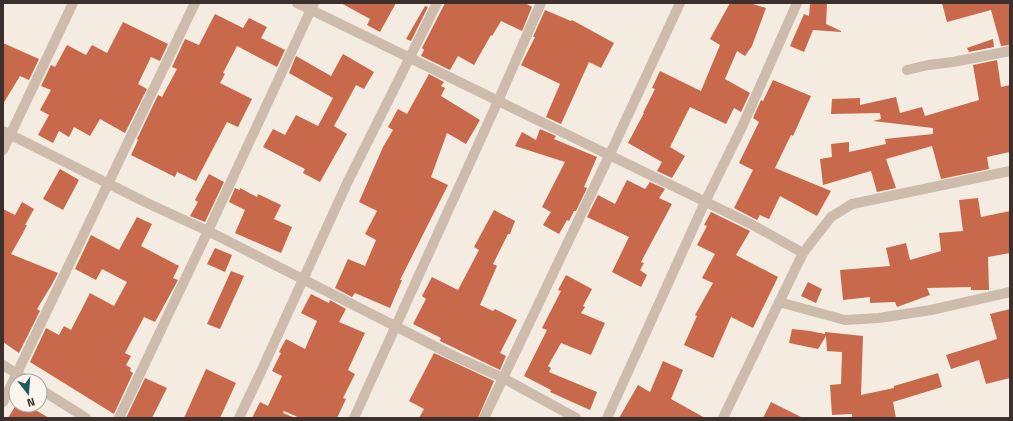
<svg xmlns="http://www.w3.org/2000/svg" width="1013" height="421" font-family="'Titillium Web',sans-serif">
<rect width="100%" height="100%" fill="#f4ebe1"/>
<g fill="#c8694b">
<polygon points="341,3 396,3 380,32 367,25 370,19"/>
<polygon points="445,3 525,3 532,7 522,31 501,21 492,36 491,35 474,65 458,56 450,70 421,56 424,50 422,48"/>
<polygon points="730,3 750,3 766,8 752,46 745,56 737,51 725,79 750,93 741,112 734,108 726,124 690,107 670,147 685,156 672,178 657,171 662,162 628,143 644,113 643,113 655,89 652,88 660,71 701,91 720,45 710,39"/>
<polygon points="810,3 827,3 826,24 841,31 841,32 813,30 804,52 790,46 804,14 809,16"/>
<polygon points="942,3 1010,3 1010,45 1001,46 991,10 947,22"/>
<polygon points="425,6 428,7 411,41 406,39"/>
<polygon points="545,10 571,21 572,20 614,43 601,68 589,62 561,124 546,117 560,84 521,65 535,37 533,37"/>
<polygon points="215,14 243,28 249,18 267,27 261,38 285,50 277,67 237,46 223,73 225,74 220,83 252,99 238,127 227,122 196,181 177,172 175,177 131,155 138,140 137,139 158,95 162,97 177,69 172,67 185,39 199,45"/>
<polygon points="123,22 168,44 160,61 151,57 138,84 147,89 125,133 100,119 90,136 74,127 69,137 59,131 53,143 38,135 49,115 40,110 51,90 41,86 51,65 55,67 67,45 86,55 92,45 107,53"/>
<polygon points="993,39 994,47 969,52 967,48"/>
<polygon points="3,43 39,59 29,80 20,76 3,104"/>
<polygon points="343,54 374,72 364,89 356,85 334,126 347,134 320,182 303,173 305,169 263,147 273,129 285,135 296,115 318,126 333,98 289,73 296,56 331,76"/>
<polygon points="997,60 1001,87 1010,85 1010,152 987,157 989,169 941,179 932,146 886,159 896,188 877,192 871,171 823,185 820,159 832,157 831,144 849,142 849,152 886,144 885,139 933,134 933,128 873,121 881,119 880,113 831,114 832,99 860,98 860,105 896,97 900,113 922,107 925,116 979,100 973,65"/>
<polygon points="429,74 444,82 441,86 445,88 441,96 480,120 466,144 447,133 431,177 448,185 400,280 402,280 390,308 355,293 352,297 335,288 348,259 365,266 376,240 365,234 377,211 359,202 383,147 393,130 388,127 398,109 407,114"/>
<polygon points="773,80 811,96 793,136 791,135 775,168 831,191 817,216 780,196 769,219 760,215 757,220 734,208 753,170 739,163 759,122 753,118 761,100 763,101"/>
<polygon points="540,129 556,136 554,139 597,157 584,187 587,188 576,211 574,211 569,221 567,220 559,234 543,225 551,212 542,207 565,162 515,146 522,132 536,140"/>
<polygon points="60,169 79,180 63,210 43,199"/>
<polygon points="209,174 224,182 205,222 190,216 198,202 195,200"/>
<polygon points="627,180 645,189 650,182 665,189 659,198 672,204 641,262 644,263 640,270 647,275 641,287 612,272 629,237 587,217 598,195 615,204"/>
<polygon points="235,188 240,190 240,188 257,197 258,194 281,205 274,219 292,227 281,253 235,233 245,210 229,202"/>
<polygon points="978,198 981,217 1010,211 1010,253 988,257 989,290 971,290 971,287 927,288 930,295 897,307 895,302 870,303 870,297 843,300 840,270 890,266 886,248 906,243 910,260 941,251 939,233 963,231 959,200"/>
<polygon points="22,202 34,209 25,225 27,225 23,233 11,254 58,273 51,286 37,309 40,311 19,353 3,342 3,209 15,215"/>
<polygon points="494,210 515,221 510,234 508,234 493,264 497,266 480,305 493,311 495,309 517,320 500,353 506,356 500,370 440,341 441,338 413,324 426,299 422,296 432,277 458,290 479,250 474,247"/>
<polygon points="711,212 750,231 736,255 778,277 753,328 731,317 713,358 684,345 697,316 695,315 713,283 702,278 715,254 697,245 707,226 704,225"/>
<polygon points="137,217 152,224 141,246 179,266 173,278 178,280 155,322 144,317 125,353 131,356 126,365 131,368 130,371 133,373 114,414 30,362 46,328 59,335 64,326 71,330 90,293 114,306 127,282 102,269 96,280 75,269 91,235 119,250"/>
<polygon points="215,248 232,255 225,272 207,264"/>
<polygon points="231,271 244,276 220,329 207,324"/>
<polygon points="566,275 592,289 583,306 585,307 581,313 605,323 591,355 561,343 548,366 551,368 549,372 597,392 590,410 550,392 551,390 524,376 547,330 542,328 561,291 558,290"/>
<polygon points="808,282 822,289 816,303 801,296"/>
<polygon points="311,294 329,303 330,300 346,309 339,322 365,333 348,370 355,374 343,398 346,399 337,418 300,418 284,411 283,413 295,418 252,418 260,402 268,406 282,376 272,371 281,353 279,352 286,339 305,349 317,321 301,313"/>
<polygon points="1010,309 1010,378 986,384 979,360 951,369 946,355 997,339 990,314"/>
<polygon points="792,329 810,331 825,334 825,332 863,336 861,395 894,388 894,386 938,373 942,387 893,402 896,418 852,418 852,414 832,415 830,385 841,384 842,352 827,351 826,336 818,349 789,343"/>
<polygon points="434,353 494,381 478,418 419,418 424,409 409,401"/>
<polygon points="663,361 683,370 671,399 705,418 619,418 638,385 650,392"/>
<polygon points="206,369 236,383 220,418 184,418"/>
<polygon points="145,378 167,388 152,418 126,418"/>
<polygon points="771,402 803,418 763,418"/>
<polygon points="16,405 27,405 49,418 8,418"/>
</g>
<g fill="none" stroke-linecap="round" stroke-linejoin="round">
<g stroke="#cdbbac" stroke-width="10">
<polyline points="297,3 751,224 803,253"/>
<polyline points="907,70 928,65 953,62 1010,51"/>
<polyline points="3,131 147,203 208,231 454,356 503,378 576,418"/>
<polyline points="3,150 73,3"/>
<polyline points="779,302 845,320 879,318 931,310 1010,292"/>
<polyline points="3,365 28,381"/>
<polyline points="40,389 86,418"/>
<polyline points="3,402 195,3"/>
<polyline points="119,418 208,231 314,3"/>
<polyline points="239,418 259,376 348,181 437,3"/>
<polyline points="354,418 498,101 541,3"/>
<polyline points="484,418 610,154 680,3"/>
<polyline points="607,418 705,202 742,127 797,3"/>
<polyline points="723,418 803,253 831,217 852,204 1010,171"/>
</g>
</g>
<rect width="1013" height="421" fill="none" stroke="#3b302b" stroke-width="8"/>
<g transform="translate(28 393) rotate(163)"><circle r="19" fill="#fbf5ee" stroke="#aea6a0"/>
<path d="M0-3L7 15L0 10L-7 15Z" fill="#1f5a5e"/>
<text y="-6" font-size="11" font-weight="bold" text-anchor="middle" fill="#3b302b">N</text>
</g>
</svg>
